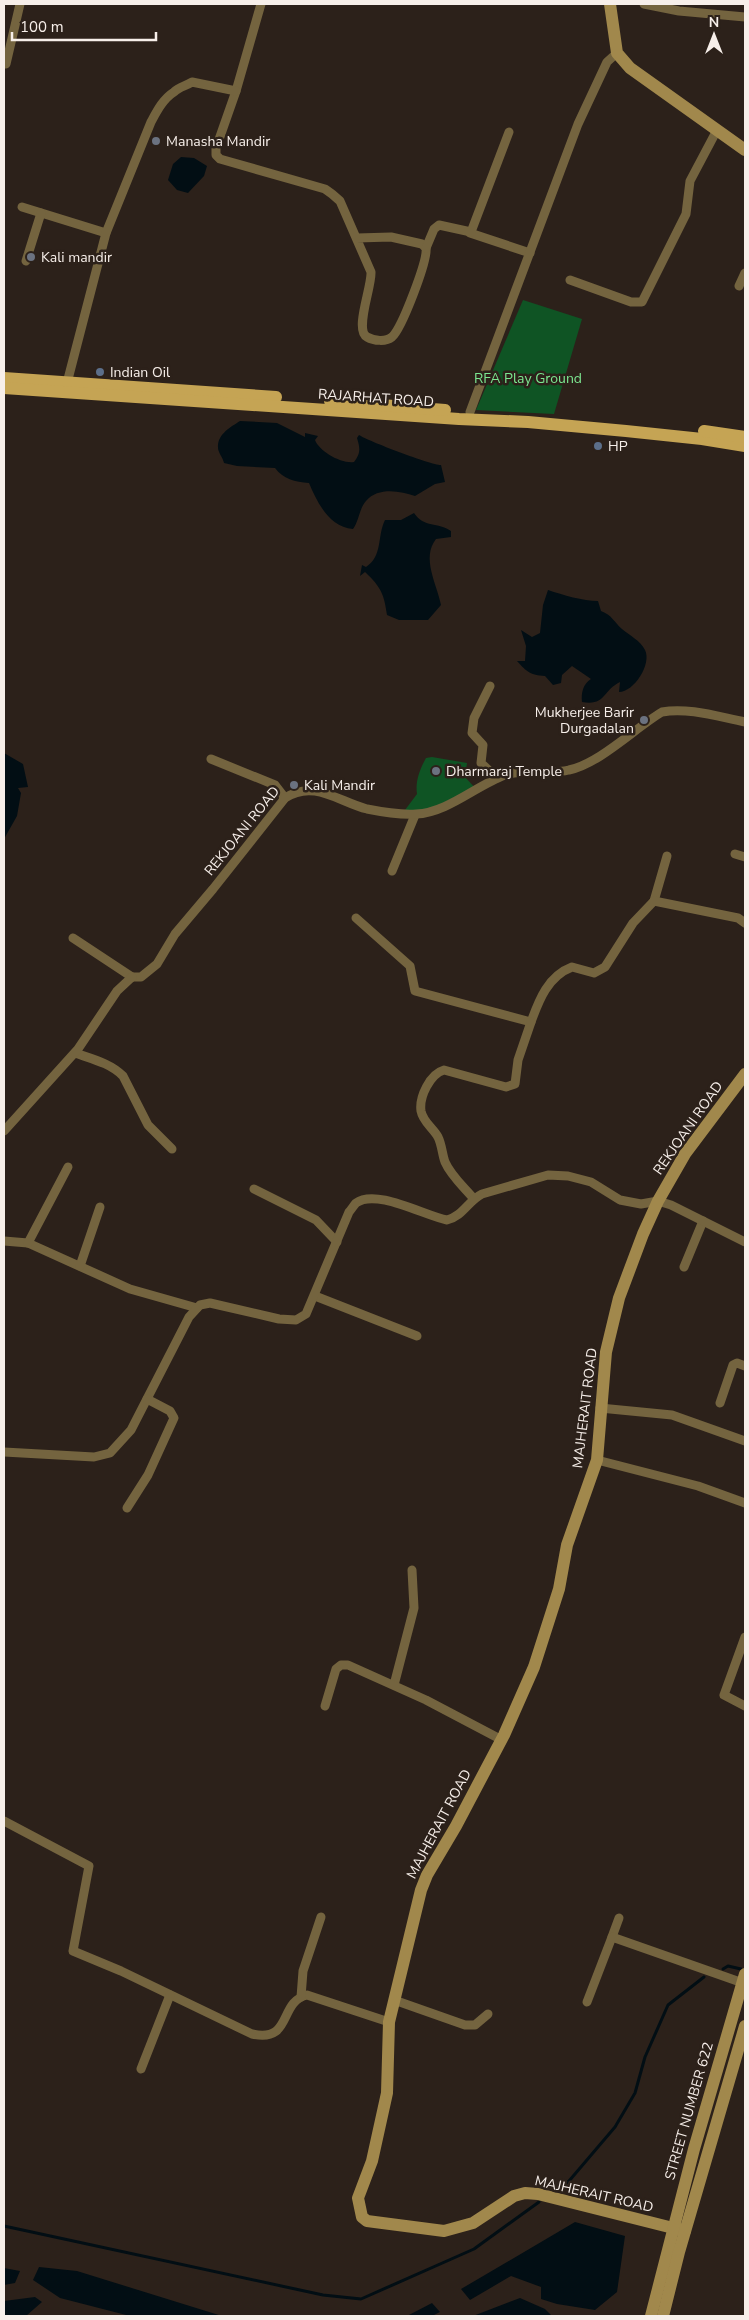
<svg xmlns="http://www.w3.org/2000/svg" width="749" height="2320" font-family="'Nunito Sans',sans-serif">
<rect width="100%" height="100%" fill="#2c211a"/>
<g fill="#0f5424">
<polygon points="523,300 582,319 554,414 476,410"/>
<path d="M432,757L467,763L465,777L477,790L426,813L402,814L417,794C415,781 420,769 426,758Z"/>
</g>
<g fill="#020e14">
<polygon points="181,157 194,158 207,166 204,176 188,193 177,190 168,180 173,164"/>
<path d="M240,421L277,423L305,437V433L318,436L315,440C319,451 341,464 354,462C361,453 360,448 357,438L359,435C368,441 431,465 441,465L445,482L435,484L415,496C400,491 378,487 366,501C359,509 359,521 353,529C329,527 317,502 309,483C295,482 283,479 275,468L237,466L224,463C223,458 218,452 218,448C217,434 231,427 240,421Z"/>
<path d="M414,513C424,528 438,522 451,531V537L436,539C421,558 437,584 441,605L428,620H399L387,615C384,594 381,587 365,572L360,576L362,565L366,567C383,556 377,536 385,520H401Z"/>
<path d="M548,590C563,595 583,601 598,601L601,611C612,615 614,622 622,629C630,636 640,640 645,650C652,664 634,692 619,692L620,682C602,691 606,706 582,702C581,693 583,684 591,679L572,666L562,675L561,683L553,685L545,676C530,675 527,672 517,661H525L526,646L521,630L532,637L540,633L543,605Z"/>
<polygon points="4,753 23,764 28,787 18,788 21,793 17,816 4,839"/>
<polygon points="575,2222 625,2236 617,2292 595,2310 557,2304 541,2299 541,2287 511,2276 470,2300 461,2289"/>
<polygon points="39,2267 77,2271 222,2316 130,2316 60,2298 33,2280"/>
<polygon points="4,2268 20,2271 15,2283 4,2285"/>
<polygon points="35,2297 42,2302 26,2316 4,2316 4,2301"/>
<polygon points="520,2298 545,2309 552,2316 473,2316"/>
<polygon points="432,2303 440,2312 432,2316 407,2316"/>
</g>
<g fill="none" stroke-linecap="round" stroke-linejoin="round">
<g stroke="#020e14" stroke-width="3">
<polyline points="723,1969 728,1966 741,1969"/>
<polyline points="556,2190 569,2181 615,2127 635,2093 645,2057 668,2005 704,1977"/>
<polyline points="4,2226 323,2295 361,2299 474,2249 539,2202"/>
</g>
<g stroke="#74643f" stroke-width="9">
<path d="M261,4L236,91L216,148V155L220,159L325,189L332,194L340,201L371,272C372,287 354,330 367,337C374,341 386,342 392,337C402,328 428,260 426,248L422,244L391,237L357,238"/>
<polyline points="644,4 679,11 745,17"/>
<polyline points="6,64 20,4"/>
<polyline points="22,207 106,233"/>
<polyline points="470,233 530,253"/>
<polyline points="426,248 434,229 439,225 471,232 509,132"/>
<polyline points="26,261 41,213"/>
<polyline points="570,280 631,302 642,302 686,214 690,181 717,130"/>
<polyline points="739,286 745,273"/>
<path d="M67,383L106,233L151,122C157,111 163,99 174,92C179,87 186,86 192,82L236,91"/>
<polyline points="470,412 578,124 607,62 617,53"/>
<polyline points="490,686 474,718 472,733 483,745 481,763 497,778"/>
<polyline points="211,759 275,785 285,798"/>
<polyline points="735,854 745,857"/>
<polyline points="392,871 415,815"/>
<polyline points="654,901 667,856"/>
<path d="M356,918L410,966L415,991L531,1022C539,1000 548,976 572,967L594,973L605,967L633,923L654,901L738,918L745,923"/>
<polyline points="73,938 132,977"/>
<path d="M132,977H141L157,964L175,934L213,889L285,798C314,779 339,802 367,809C382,812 400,815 416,814C447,813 477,785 505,775C525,768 549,775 569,770C599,764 635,728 662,712C688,707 719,717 745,722"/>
<path d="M75,1053C92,1059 110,1063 123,1076L148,1125L172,1149"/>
<polyline points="4,1131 78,1049 117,991 132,977"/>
<polyline points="254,1189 316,1220 337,1242"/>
<path d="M474,1199C464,1187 451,1176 445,1162C442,1154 442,1145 438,1137C433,1128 423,1122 421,1111C419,1097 430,1074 444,1070L506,1087L515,1084L518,1060L531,1022"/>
<polyline points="4,1241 28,1243 130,1289 197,1308"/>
<polyline points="28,1243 68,1167"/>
<polyline points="80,1266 100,1207"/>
<polyline points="684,1267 703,1221"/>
<polyline points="315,1296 417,1336"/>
<polyline points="720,1403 733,1365 737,1363 745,1366"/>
<polyline points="600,1408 672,1415 745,1441"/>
<path d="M4,1452L94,1457L110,1453L131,1430L189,1317L200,1305L210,1303L279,1319L296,1320L306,1314L349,1212C351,1210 354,1205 356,1203C376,1188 425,1216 447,1220C463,1216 468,1201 482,1194L548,1175L568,1176L591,1182L620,1200L641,1204L658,1201L671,1205L745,1242"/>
<polyline points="597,1460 698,1486 745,1503"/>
<polyline points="127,1508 148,1475 174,1418 170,1411 147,1399"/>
<polyline points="745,1637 724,1695 745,1706"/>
<polyline points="394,1685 414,1608 412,1570"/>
<polyline points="325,1706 336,1669 341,1665 348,1665 426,1700 502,1740"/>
<path d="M4,1821L89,1866L73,1951L121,1971L252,2034C293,2043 278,2002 307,1995L389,2022"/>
<polyline points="612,1937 619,1918"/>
<polyline points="301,1997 303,1971 321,1917"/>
<polyline points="394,2000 465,2025 475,2025 488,2014"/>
<polyline points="587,2002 612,1937 743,1983"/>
<polyline points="141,2069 170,1995"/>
</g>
<g stroke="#a1884c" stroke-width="12">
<polyline points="610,4 617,53 630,68 745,150"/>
<polyline points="685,2231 538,2194 525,2193 514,2196 473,2223 444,2231 367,2221 362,2217 358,2198 372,2161 387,2093 389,2022 421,1890 427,1875 456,1826 504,1735 534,1667 559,1589 567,1545 597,1460 606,1352 619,1298 643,1234 658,1201 685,1154 745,1074"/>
<polyline points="651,2316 694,2149 745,1974"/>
<polyline points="663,2316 679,2252 745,2026"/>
</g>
<g stroke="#c5a454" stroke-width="12">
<polyline points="4,378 276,397"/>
<polyline points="4,388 459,419 528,422 626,431 702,439 745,446"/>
<polyline points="330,401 445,410"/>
<polyline points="704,431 745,437"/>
</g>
</g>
<g fill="#6b7280" stroke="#2c211a" stroke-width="2">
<circle cx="156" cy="141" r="5"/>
<circle cx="31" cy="257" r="5"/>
<circle cx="644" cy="720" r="5"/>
<circle cx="436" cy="771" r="5"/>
<circle cx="294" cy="785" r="5"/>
</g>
<g fill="#5c6f8a" stroke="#2c211a" stroke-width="2">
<circle cx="100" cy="372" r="5"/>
<circle cx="598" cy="446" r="5"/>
</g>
<g text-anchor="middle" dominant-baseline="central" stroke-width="5" stroke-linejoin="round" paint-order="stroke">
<g font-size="14" fill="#f7efea" stroke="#2c211a" text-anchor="start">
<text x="166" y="141">Manasha Mandir</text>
<text x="41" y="257">Kali mandir</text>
<text x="110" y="372">Indian Oil</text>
<text x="608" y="446">HP</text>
<text x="634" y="712" text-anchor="end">Mukherjee Barir<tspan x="634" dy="16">Durgadalan</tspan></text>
<text x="446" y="771">Dharmaraj Temple</text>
<text x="304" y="785">Kali Mandir</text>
</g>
<g font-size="14" fill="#7ce690" stroke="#2c211a">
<text x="528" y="378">RFA Play Ground</text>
</g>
<g font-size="14" fill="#f7efea" stroke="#2c211a">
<text transform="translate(376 398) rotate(4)">RAJARHAT ROAD</text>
<text transform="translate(242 831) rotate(-51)">REKJOANI ROAD</text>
<text transform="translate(688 1128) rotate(-55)">REKJOANI ROAD</text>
<text transform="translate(585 1408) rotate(-83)">MAJHERAIT ROAD</text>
<text transform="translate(439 1824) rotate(-62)">MAJHERAIT ROAD</text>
<text transform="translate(689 2111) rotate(-74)">STREET NUMBER 622</text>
<text transform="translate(594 2194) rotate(13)">MAJHERAIT ROAD</text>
</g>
</g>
<rect width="749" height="2320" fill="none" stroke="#f7efea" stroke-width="10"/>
<g transform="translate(714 35)" stroke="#2c211a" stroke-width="4" paint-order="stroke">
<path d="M0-4L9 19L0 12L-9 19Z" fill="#f7efea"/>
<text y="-8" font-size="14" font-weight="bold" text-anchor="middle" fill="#f7efea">N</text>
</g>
<path d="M12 32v8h144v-8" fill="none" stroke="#f7efea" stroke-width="2.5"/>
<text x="20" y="32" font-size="15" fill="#f7efea" stroke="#2c211a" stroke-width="4" paint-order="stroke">100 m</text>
</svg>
